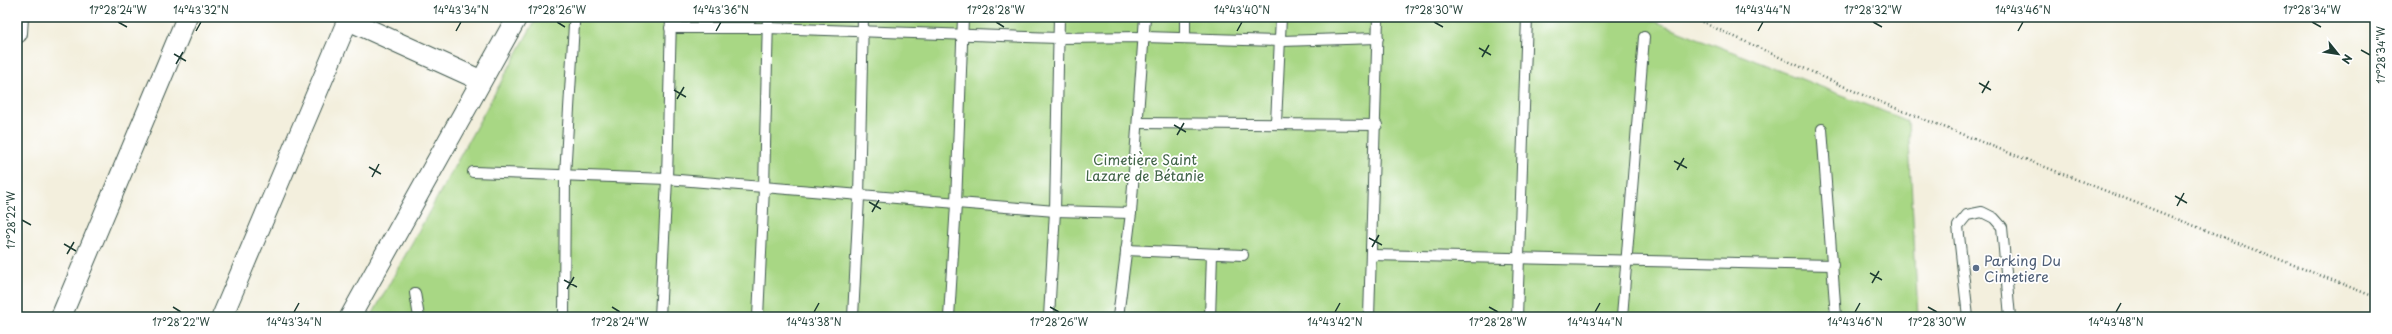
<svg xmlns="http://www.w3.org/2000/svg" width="2392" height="334" font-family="'Playpen Sans',sans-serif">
<rect width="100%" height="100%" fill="#fff"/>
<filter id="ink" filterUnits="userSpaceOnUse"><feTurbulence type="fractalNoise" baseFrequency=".025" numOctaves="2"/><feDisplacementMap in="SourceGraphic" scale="8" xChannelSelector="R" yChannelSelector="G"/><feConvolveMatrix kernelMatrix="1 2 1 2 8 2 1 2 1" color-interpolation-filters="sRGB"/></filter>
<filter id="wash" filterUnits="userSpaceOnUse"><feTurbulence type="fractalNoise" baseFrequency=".012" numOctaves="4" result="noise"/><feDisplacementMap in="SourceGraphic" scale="16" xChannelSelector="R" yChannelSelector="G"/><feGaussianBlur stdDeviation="0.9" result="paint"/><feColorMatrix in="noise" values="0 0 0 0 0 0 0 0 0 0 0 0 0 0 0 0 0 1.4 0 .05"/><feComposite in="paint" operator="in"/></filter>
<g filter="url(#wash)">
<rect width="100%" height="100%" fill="#f3efdd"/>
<polygon fill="#a8d784" stroke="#648a5c" points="537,17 1644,17 1908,121 1918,317 371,317"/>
</g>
<g filter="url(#ink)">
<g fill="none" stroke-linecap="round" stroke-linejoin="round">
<g stroke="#3f584d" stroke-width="12">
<g id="service">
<polyline points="670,28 767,28 1058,38 1145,37 1281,41 1378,38"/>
<polyline points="1185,37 1185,17"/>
<polyline points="1138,123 1377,125"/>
<polyline points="1276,123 1281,17"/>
<polyline points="1822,129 1836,317"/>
<polyline points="473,172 667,179 1055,211 1131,213"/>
<polyline points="1126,250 1243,255"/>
<polyline points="1371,255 1833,265"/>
<polyline points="415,293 419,317"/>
<polyline points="564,317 565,176 574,24"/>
<polyline points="660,317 667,179 671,17"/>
<polyline points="758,317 764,188 768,17"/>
<polyline points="853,317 859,197 863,17"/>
<polyline points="949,317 956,204 963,17"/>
<polyline points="1049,317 1055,211 1059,17"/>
<polyline points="1118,317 1131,213 1145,17"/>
<polyline points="1210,317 1212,254"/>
<polyline points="1369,317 1378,17"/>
<polyline points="1517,317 1527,17"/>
<polyline points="1622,317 1644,37"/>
<polyline points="1968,317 1958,226 1967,215 1982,212 1994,218 2002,227 2010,317"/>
</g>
</g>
<g stroke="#3f584d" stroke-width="22">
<g id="minor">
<polyline points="348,20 480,80"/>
<polyline points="17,33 18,17"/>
<polyline points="61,317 187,17"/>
<polyline points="222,317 349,17"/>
<polyline points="350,317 517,17"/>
</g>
</g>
<polyline stroke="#3f584d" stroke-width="2.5" stroke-dasharray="1 3" stroke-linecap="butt" points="1691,17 1865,96 2375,297"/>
<use href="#service" stroke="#fff" stroke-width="10"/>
<use href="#minor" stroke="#fff" stroke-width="20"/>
</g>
</g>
<path fill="none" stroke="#1f3d34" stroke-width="1.5" d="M118,22L127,27M557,22L565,27M996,22L1004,27M1434,22L1443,27M1873,22L1882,27M2312,22L2321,27M196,31L201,22M456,31L461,22M716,31L721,22M1237,31L1242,22M1758,31L1763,22M2018,31L2023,22M1479,48L1491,55M2361,50L2370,55M174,54L186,61M1482,57L1489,45M176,64L183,52M1979,83L1991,90M674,90L686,97M1982,93L1989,81M677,99L684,87M1174,125L1186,132M1177,135L1184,123M1674,161L1687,168M369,167L381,174M1677,170L1684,158M372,177L379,164M2175,196L2187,203M869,202L881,209M2177,206L2184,193M872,212L879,200M22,220L31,225M1369,238L1382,245M64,244L76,251M1372,247L1379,235M67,254L74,242M1870,273L1882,280M564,280L577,287M1872,283L1879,271M567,289L574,277M173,307L181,312M612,307L620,312M1050,307L1059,312M1489,307L1498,312M1928,307L1937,312M294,312L299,303M814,312L819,303M1335,312L1340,303M1595,312L1600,303M1855,312L1860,303M2116,312L2121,303"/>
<circle fill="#5c6f8a" stroke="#fff" stroke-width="1.5" cx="1976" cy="268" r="4"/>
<g text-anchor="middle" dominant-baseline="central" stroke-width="3.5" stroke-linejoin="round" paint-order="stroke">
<g font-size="14" fill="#416448" stroke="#fff">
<text x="1145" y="159">Cimetière Saint<tspan x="1145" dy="16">Lazare de Bétanie</tspan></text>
</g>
<g font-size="14" fill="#4e5e75" stroke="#fff" text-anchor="start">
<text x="1984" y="260">Parking Du<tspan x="1984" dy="16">Cimetiere</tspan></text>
</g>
</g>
<rect width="2392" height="334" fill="none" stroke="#fff" stroke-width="44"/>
<g transform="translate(2338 54) rotate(120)" stroke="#ffffff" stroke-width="3" paint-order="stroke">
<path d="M0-3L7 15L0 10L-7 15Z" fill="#1f3d34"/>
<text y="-6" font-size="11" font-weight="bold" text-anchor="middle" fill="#1f3d34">N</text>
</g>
<rect x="22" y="22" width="2348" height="290" fill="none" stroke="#1f3d34" stroke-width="1.5"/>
<g font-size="10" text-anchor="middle" fill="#1f3d34">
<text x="118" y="14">17°28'24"W</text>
<text x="201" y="14">14°43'32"N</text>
<text x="461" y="14">14°43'34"N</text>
<text x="557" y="14">17°28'26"W</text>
<text x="721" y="14">14°43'36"N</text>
<text x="996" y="14">17°28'28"W</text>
<text x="1242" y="14">14°43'40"N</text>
<text x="1434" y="14">17°28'30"W</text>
<text x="1763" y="14">14°43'44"N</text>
<text x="1873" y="14">17°28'32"W</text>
<text x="2023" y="14">14°43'46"N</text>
<text x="2312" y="14">17°28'34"W</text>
<text transform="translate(2381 55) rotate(-90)" y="4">17°28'34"W</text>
<text transform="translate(11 220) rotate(-90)" y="4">17°28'22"W</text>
<text x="181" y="326">17°28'22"W</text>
<text x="294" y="326">14°43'34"N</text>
<text x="620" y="326">17°28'24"W</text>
<text x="814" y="326">14°43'38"N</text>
<text x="1059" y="326">17°28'26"W</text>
<text x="1335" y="326">14°43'42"N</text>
<text x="1498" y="326">17°28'28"W</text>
<text x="1595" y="326">14°43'44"N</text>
<text x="1855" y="326">14°43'46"N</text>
<text x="1937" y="326">17°28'30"W</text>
<text x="2116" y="326">14°43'48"N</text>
</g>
</svg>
